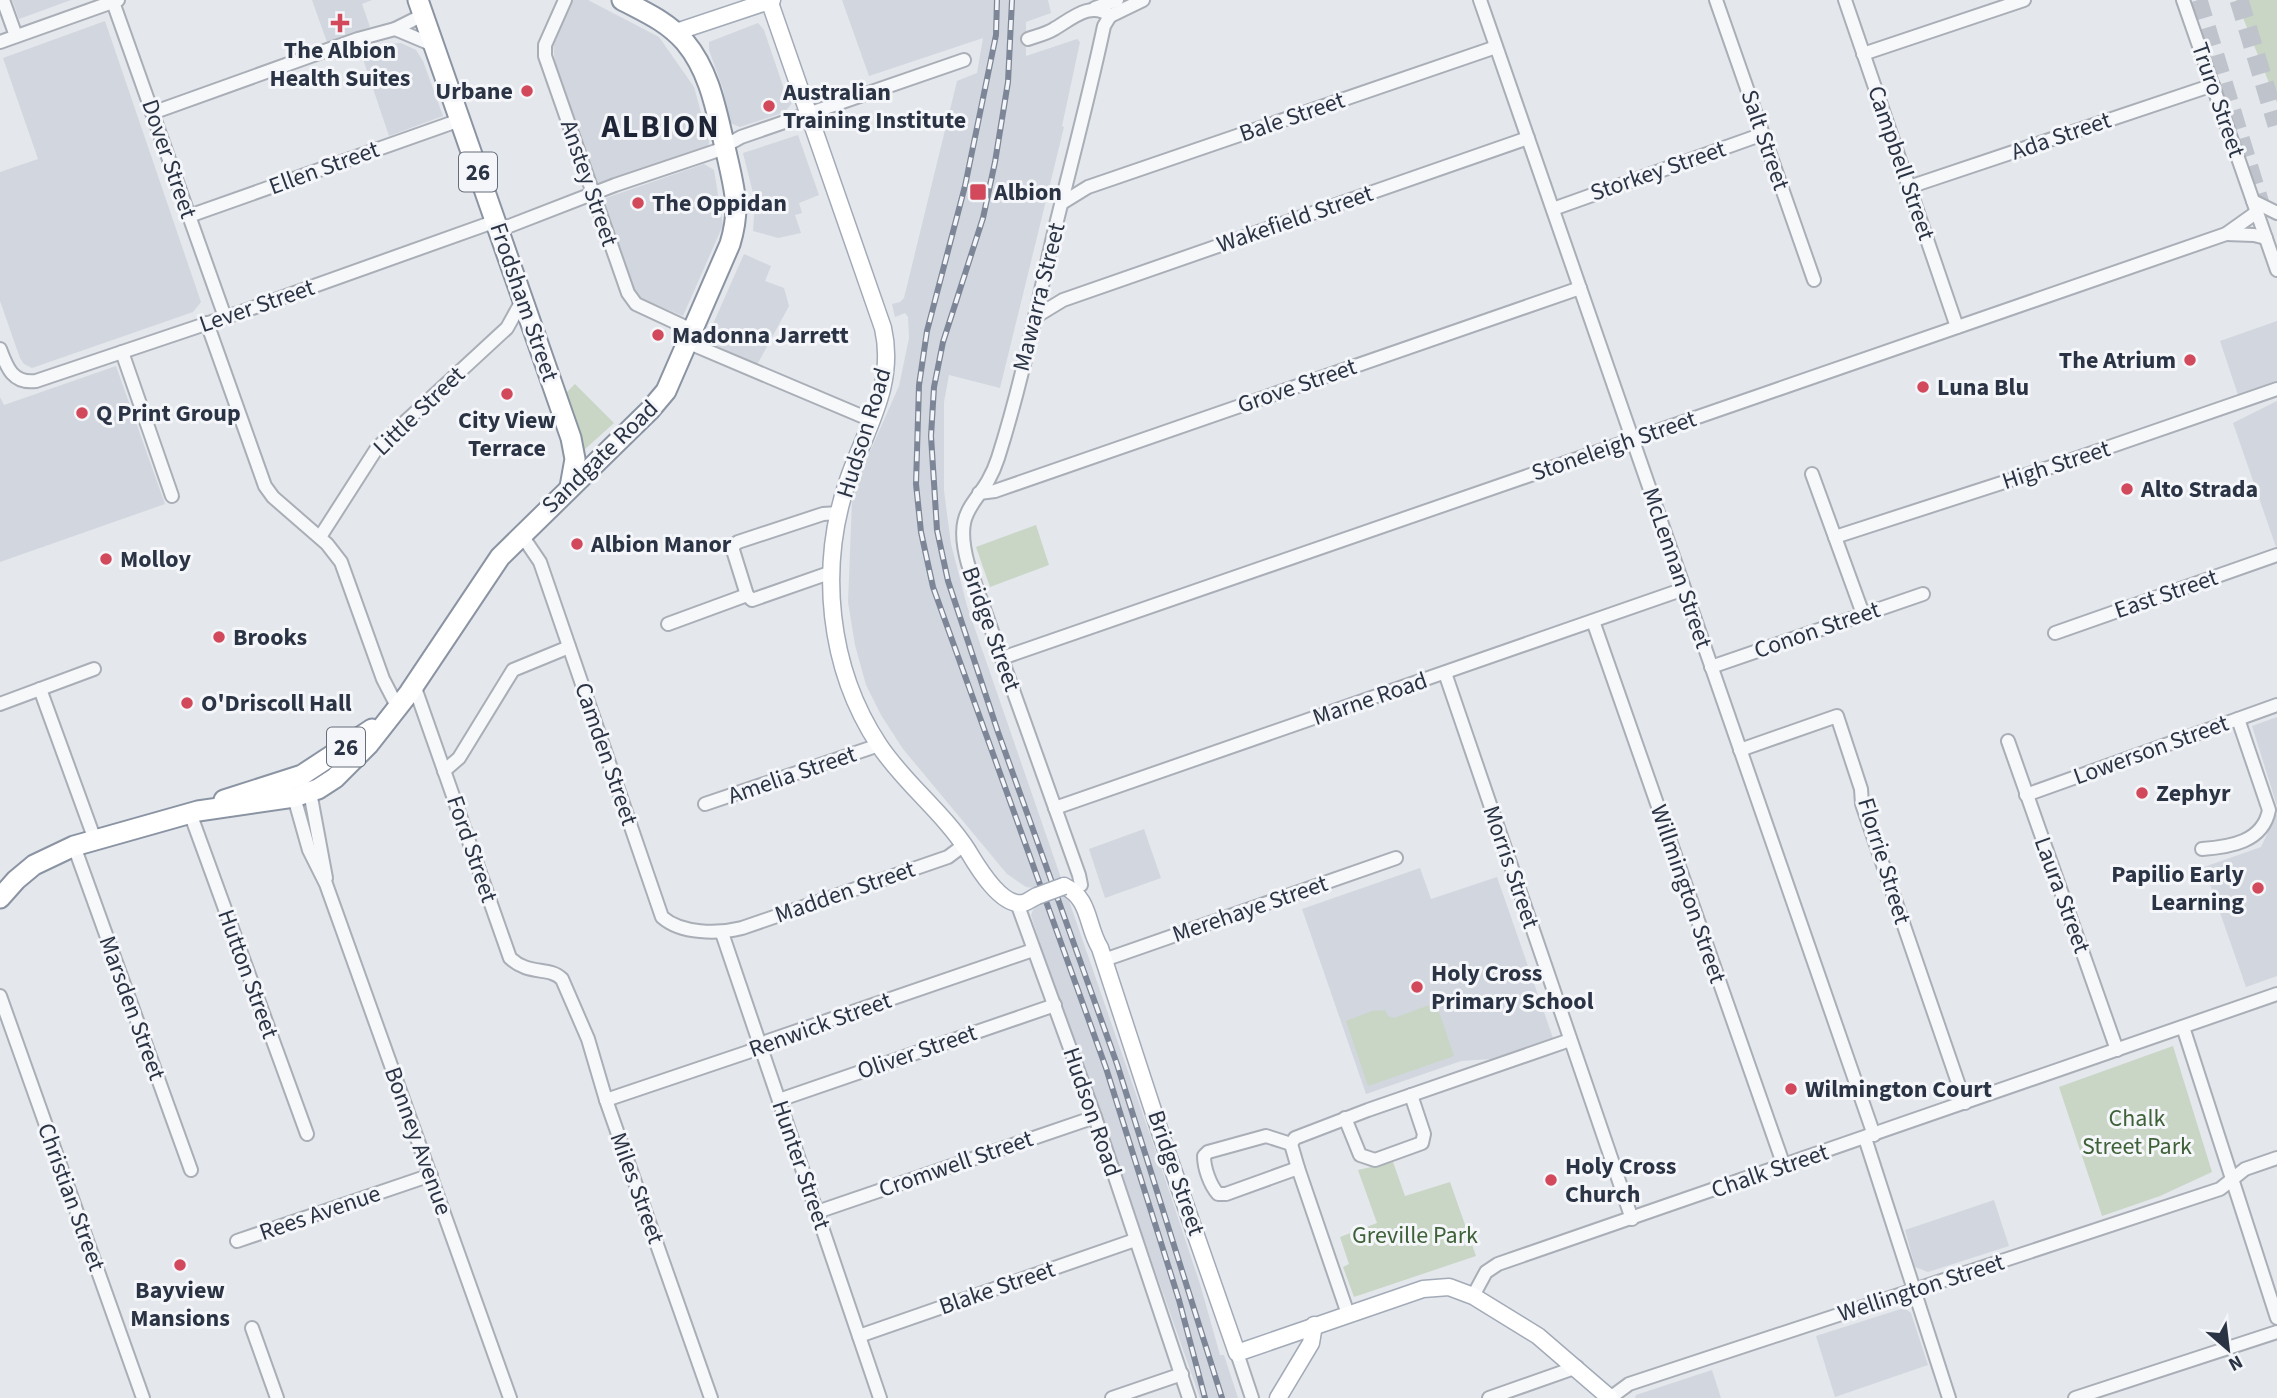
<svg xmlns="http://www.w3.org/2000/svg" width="2277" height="1398" font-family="'Source Sans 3',sans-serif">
<rect width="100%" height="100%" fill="#e4e7ec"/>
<g fill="#d2d6de">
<polygon points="12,0 71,0 19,19"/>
<polygon points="312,0 372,0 362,4 370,27 327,42"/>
<polygon points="573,0 588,0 659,37 694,87 709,142 708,147 598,184 555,65 553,41"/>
<polygon points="842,0 1048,0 1051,13 1026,22 1026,56 1077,39 1080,42 1062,126 1064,127 1000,388 949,375 944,402 944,491 951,544 967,606 1061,878 1034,888 1026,887 1007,874 903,749 881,715 866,685 855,645 848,602 852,502 861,472 899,386 909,338 908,317 905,313 895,317 892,304 900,302 904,298 957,81 977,73 983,38 869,76"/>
<polygon points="105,21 201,302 193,312 32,368 24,364 20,358 0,301 0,172 38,159 3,58"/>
<polygon points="758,23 764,30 786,95 789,94 792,103 785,112 740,127 730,123 723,89 709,50 709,42"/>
<polygon points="401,43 416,50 423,61 443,116 389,136 361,53 386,44"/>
<polygon points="798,135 819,195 799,203 802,213 795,215 801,233 778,238 753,231 755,201 743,153"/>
<polygon points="704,164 714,170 723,225 683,316 635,296 603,199"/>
<polygon points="744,254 771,266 765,281 784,288 789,306 757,365 705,342"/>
<polygon points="2277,321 2277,382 2238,395 2220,341"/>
<polygon points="116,366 165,504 0,562 0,397 4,405"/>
<polygon points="2277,401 2277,546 2276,547 2233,423"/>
<polygon points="2277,717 2277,806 2252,726"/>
<polygon points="2277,813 2277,976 2246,987 2204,867 2261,847"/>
<polygon points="1144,829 1161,878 1105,898 1089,849"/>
<polygon points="1420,868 1431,899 1497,877 1553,1038 1492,1059 1461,1061 1366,1094 1302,909"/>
<polygon points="1065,895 1068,898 1159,1161 1200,1284 1220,1355 1224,1355 1238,1398 1200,1398 1043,953 1031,915 1033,910 1039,904"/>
<polygon points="1994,1200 2009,1246 1928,1272 1915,1267 1905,1230"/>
<polygon points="1904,1308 1911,1313 1928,1365 1835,1397 1816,1336"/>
<polygon points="1712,1370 1721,1398 1635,1398 1636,1395"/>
</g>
<g fill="#c9d6c5">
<polygon points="2236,0 2277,0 2277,103"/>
<polygon points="575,384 614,423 584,450 565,394"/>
<polygon points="1036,525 1049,565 990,587 976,547"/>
<polygon points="1432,1004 1438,1009 1454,1056 1368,1086 1346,1021 1372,1011 1385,1010 1388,1016 1394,1018"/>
<polygon points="2173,1046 2212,1172 2160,1196 2102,1216 2059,1087"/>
<polygon points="1393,1162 1405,1196 1450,1182 1476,1256 1354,1297 1343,1267 1349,1264 1340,1237 1377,1223 1358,1170"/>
</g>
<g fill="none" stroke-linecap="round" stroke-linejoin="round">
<g stroke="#bfc3cb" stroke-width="19" stroke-dasharray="19 10" stroke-linecap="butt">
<polyline points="2198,0 2265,220"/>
<polyline points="2239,0 2277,125"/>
</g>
<g stroke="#a9aeb7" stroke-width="16">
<g id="minor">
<polyline points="3,0 16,36"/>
<polyline points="565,0 545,45 545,56 628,293 636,304 694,331"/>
<polyline points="1480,0 1874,1135"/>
<polyline points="1716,0 1814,280"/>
<polyline points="1845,0 1957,327"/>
<polyline points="2183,0 2277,270"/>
<polyline points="113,2 225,317"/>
<polyline points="1095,8 1117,0"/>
<polyline points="1110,16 1143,0"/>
<polyline points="395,29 433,45"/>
<path d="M1028,39C1036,36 1046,34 1054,29C1071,19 1092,0 1110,16"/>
<polyline points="0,42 118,0"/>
<polyline points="1863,54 2024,0"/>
<polyline points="152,113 358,39 395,29 423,15"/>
<polyline points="1909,187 2213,85"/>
<polyline points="2253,201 2277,213"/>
<polyline points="1062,203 1088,187 1496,47"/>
<polyline points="1553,209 1763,134"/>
<polyline points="189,216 460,120"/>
<polyline points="499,230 615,185 716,151 741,137 964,60"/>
<polyline points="2226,234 2254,235 2266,238"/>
<polyline points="1035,317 1063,300 1528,138"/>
<polyline points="207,323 265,486 273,497 327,544 341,562 383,679 398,708"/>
<polyline points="689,343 871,420"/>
<path d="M0,349C7,368 13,384 36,381L244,311L496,221"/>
<polyline points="122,352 172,496"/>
<polyline points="1812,474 1863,614"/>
<polyline points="979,493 995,491 1580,288"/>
<path d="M521,534L540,562L662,917C681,934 718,934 742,928L948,857L964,845"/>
<polyline points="320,537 377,448 507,328 523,299"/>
<polyline points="1835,537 2057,465 2277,389"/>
<polyline points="832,572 752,600 747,595 732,547 738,542 823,514 839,513"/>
<polyline points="1593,621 1784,1166"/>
<polyline points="668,624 747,595"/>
<polyline points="2055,633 2277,555"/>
<polyline points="1002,658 2226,234 2257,212"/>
<polyline points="1711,667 1923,594"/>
<polyline points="1445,673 1632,1219"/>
<path d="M414,685L510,958C529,976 549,966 562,979L588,1039L606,1100L711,1398"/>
<polyline points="40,689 95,840"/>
<polyline points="0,704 94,669"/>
<polyline points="2008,741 2117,1050"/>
<polyline points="1740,750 1837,716 1861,789 1862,804 1965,1103"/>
<polyline points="444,771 459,758 513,670 569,647"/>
<polyline points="310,792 326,878"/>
<polyline points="2026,795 2277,705"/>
<polyline points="294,797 309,850 326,884 510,1398"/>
<polyline points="705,804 879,745"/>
<polyline points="1055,808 1684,589"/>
<polyline points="190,813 307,1134"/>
<polyline points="74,846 191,1170"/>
<path d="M2202,849C2230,847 2263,842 2269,810L2238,719"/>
<path d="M1081,885L1079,875L968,564C951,502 982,508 998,458C1021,386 1036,311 1053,237C1070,167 1089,97 1104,26L1110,16"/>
<polyline points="1017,903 1095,1117 1189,1398"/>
<polyline points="722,933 880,1398"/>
<polyline points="1104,960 1396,858"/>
<polyline points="0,996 143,1398"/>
<polyline points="2183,1027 2277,1318"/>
<polyline points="606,1100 748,1052 768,1041 1033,950"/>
<polyline points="779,1100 1055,1005"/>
<polyline points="1345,1118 1360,1155 1375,1160 1422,1143 1424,1134 1411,1095"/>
<polyline points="1865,1138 1949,1398"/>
<path d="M1291,1144L1266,1136L1208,1152L1204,1156C1204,1168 1210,1185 1218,1194H1226L1298,1168"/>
<polyline points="817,1212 1095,1117"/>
<polyline points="237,1241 431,1175"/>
<polyline points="1473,1296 1486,1272 1498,1264 2277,994"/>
<polyline points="1348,1314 1298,1168 1291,1144 1295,1138 1368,1110 1570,1040"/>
<polyline points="252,1328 277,1398"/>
<polyline points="859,1336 1135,1240"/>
<polyline points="1237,1353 1252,1398"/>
<polyline points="1112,1398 1182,1374"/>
<polyline points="1489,1398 1577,1367"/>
<polyline points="1610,1398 1629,1384 2220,1189 2245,1169 2277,1158"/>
<polyline points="2075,1398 2277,1332"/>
</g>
</g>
<g stroke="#a3abb8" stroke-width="19">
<g id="major">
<path d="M769,0L883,328C896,385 866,428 848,480C818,567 828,668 879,745C904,783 943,812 968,851C977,866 1001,907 1023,903C1028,902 1032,898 1037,896"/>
<polyline points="676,32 772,0"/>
<path d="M1064,886C1091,899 1086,925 1100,948L1162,1138L1237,1353L1423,1289L1449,1287L1473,1296L1538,1336L1610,1398"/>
<polyline points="1278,1398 1311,1343 1314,1325"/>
</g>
</g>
<g stroke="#8b94a3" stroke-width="23">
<g id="highway">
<polyline points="418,0 571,438 575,459 570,487"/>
<polyline points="224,800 302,775 372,729"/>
<path d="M0,898L16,880L34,865L74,846L198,811L294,797L318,789L335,778L369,744L409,693L500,557L650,410L666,391L730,244C734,231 736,219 736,206C735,187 729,166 725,147C716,110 710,72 685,42C668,22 645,12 622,0"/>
</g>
</g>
<use href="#minor" stroke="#f7f8fa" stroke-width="12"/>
<use href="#major" stroke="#fff" stroke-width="16"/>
<use href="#highway" stroke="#fff" stroke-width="19"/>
<g stroke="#7d8696" stroke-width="6">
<g id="rail">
<polyline points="997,0 996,35 965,186 927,331 919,385 916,484 921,532 933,587 1106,1068 1179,1300 1205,1398"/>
<polyline points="1012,0 1008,82 995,162 983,218 943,342 934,387 931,436 937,530 948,581 998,732 1117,1064 1222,1398"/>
</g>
</g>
<use href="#rail" stroke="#f4f6f9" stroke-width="3.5" stroke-dasharray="10" stroke-linecap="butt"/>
<g stroke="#a3abb8" stroke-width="19" stroke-linecap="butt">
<polyline id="major-bridge" points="1037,896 1064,886"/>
</g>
<use href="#major-bridge" stroke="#fff" stroke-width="16"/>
</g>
<g fill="#d1495b" stroke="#f4f6f9" stroke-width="2.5">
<path d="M336.5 12.5h7v7h7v7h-7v7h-7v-7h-7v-7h7z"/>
<circle cx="527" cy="91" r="7"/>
<circle cx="769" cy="106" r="7"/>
<rect x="969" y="183" width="18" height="18" rx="3.5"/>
<circle cx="638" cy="203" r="7"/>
<circle cx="658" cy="335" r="7"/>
<circle cx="2190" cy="360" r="7"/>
<circle cx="1923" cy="387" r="7"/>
<circle cx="507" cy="394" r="7"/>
<circle cx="82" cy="413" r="7"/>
<circle cx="2127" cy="489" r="7"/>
<circle cx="577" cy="544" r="7"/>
<circle cx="106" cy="559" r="7"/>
<circle cx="219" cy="637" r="7"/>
<circle cx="187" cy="703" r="7"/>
<circle cx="2142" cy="793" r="7"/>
<circle cx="2258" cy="888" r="7"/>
<circle cx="1417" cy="987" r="7"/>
<circle cx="1791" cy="1089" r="7"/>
<circle cx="1551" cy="1180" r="7"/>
<circle cx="180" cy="1265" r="7"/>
</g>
<g text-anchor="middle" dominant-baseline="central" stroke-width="6" stroke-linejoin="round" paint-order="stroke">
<g fill="#f4f6f9" stroke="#676e7b" stroke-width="2">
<rect x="459" y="152.5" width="38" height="39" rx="5"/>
<rect x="327" y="727.5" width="38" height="39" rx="5"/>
</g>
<g font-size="23" font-weight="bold" fill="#2b3445">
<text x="478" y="172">26</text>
<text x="346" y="747">26</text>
</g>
<g font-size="24" font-weight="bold" fill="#2b3445" stroke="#f4f6f9" text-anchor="start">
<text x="340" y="50" text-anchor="middle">The Albion<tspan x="340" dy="28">Health Suites</tspan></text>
<text x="513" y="91" text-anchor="end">Urbane</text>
<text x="783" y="92">Australian<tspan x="783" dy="28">Training Institute</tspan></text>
<text x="994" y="192">Albion</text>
<text x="652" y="203">The Oppidan</text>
<text x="672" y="335">Madonna Jarrett</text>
<text x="2176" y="360" text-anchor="end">The Atrium</text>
<text x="1937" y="387">Luna Blu</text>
<text x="96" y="413">Q Print Group</text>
<text x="507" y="420" text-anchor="middle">City View<tspan x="507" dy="28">Terrace</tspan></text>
<text x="2141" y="489">Alto Strada</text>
<text x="591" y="544">Albion Manor</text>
<text x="120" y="559">Molloy</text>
<text x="233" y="637">Brooks</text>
<text x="201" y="703">O'Driscoll Hall</text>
<text x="2156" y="793">Zephyr</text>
<text x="2244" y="874" text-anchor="end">Papilio Early<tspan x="2244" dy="28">Learning</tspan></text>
<text x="1431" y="973">Holy Cross<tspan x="1431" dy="28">Primary School</tspan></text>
<text x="1805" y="1089">Wilmington Court</text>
<text x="1565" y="1166">Holy Cross<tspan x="1565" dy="28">Church</tspan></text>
<text x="180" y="1290" text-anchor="middle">Bayview<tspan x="180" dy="28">Mansions</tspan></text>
</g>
<g font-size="24" fill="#2b3445" stroke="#f4f6f9">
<text transform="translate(2218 100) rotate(71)">Truro Street</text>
<text transform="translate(1292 117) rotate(-19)">Bale Street</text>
<text transform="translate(2061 136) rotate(-19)">Ada Street</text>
<text transform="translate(1765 140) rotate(71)">Salt Street</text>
<text transform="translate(169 159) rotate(71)">Dover Street</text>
<text transform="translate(1901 163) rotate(71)">Campbell Street</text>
<text transform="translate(324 168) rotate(-20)">Ellen Street</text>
<text transform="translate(1658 171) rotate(-19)">Storkey Street</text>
<text transform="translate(589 183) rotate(71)">Anstey Street</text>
<text transform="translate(1295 219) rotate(-19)">Wakefield Street</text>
<text transform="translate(1039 297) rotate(-76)">Mawarra Street</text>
<text transform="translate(524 302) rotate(71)">Frodsham Street</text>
<text transform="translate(257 306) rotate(-19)">Lever Street</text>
<text transform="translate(1297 386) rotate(-19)">Grove Street</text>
<text transform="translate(419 411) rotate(-44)">Little Street</text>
<text transform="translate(864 433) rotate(-73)">Hudson Road</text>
<text transform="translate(1614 446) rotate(-19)">Stoneleigh Street</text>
<text transform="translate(600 457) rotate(-44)">Sandgate Road</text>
<text transform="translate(2056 465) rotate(-18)">High Street</text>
<text transform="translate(1677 568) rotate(71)">McLennan Street</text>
<text transform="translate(2166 594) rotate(-19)">East Street</text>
<text transform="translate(991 629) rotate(70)">Bridge Street</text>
<text transform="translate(1817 630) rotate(-19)">Conon Street</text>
<text transform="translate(1370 699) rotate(-19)">Marne Road</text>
<text transform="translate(2151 750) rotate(-20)">Lowerson Street</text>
<text transform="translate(606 754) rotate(71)">Camden Street</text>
<text transform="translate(792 775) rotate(-19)">Amelia Street</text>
<text transform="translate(472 849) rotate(71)">Ford Street</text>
<text transform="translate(1884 861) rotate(73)">Florrie Street</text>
<text transform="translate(1511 867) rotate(71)">Morris Street</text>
<text transform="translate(845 892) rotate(-19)">Madden Street</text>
<text transform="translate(1688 894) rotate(71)">Willmington Street</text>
<text transform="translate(2062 895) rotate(70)">Laura Street</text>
<text transform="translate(1250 909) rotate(-19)">Merehaye Street</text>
<text transform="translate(248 974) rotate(70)">Hutton Street</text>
<text transform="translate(132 1008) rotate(70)">Marsden Street</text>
<text transform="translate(820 1025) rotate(-20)">Renwick Street</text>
<text transform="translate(917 1052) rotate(-19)">Oliver Street</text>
<text transform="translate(1092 1112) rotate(71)">Hudson Road</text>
<text transform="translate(418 1141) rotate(70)">Bonney Avenue</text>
<text transform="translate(956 1164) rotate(-19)">Cromwell Street</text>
<text transform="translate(801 1165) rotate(71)">Hunter Street</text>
<text transform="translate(1770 1171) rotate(-19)">Chalk Street</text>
<text transform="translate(1176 1173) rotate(71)">Bridge Street</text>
<text transform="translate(637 1188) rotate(70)">Miles Street</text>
<text transform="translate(71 1197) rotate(70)">Christian Street</text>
<text transform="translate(320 1213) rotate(-19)">Rees Avenue</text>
<text transform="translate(997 1288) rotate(-19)">Blake Street</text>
<text transform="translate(1921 1288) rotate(-18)">Wellington Street</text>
</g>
<g font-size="24" fill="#3f6138" stroke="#f4f6f9">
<text x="2137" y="1118">Chalk<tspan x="2137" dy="28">Street Park</tspan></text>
<text x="1415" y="1235">Greville Park</text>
</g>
<g font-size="32" font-weight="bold" letter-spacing="2" fill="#1d2536" stroke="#f4f6f9">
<text x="661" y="127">ALBION</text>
</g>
</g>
<g transform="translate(2228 1349) rotate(152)" stroke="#f4f6f9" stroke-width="5" paint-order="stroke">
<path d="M0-5L12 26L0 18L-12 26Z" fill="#2b3445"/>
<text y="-10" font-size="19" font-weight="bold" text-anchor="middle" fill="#2b3445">N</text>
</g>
</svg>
